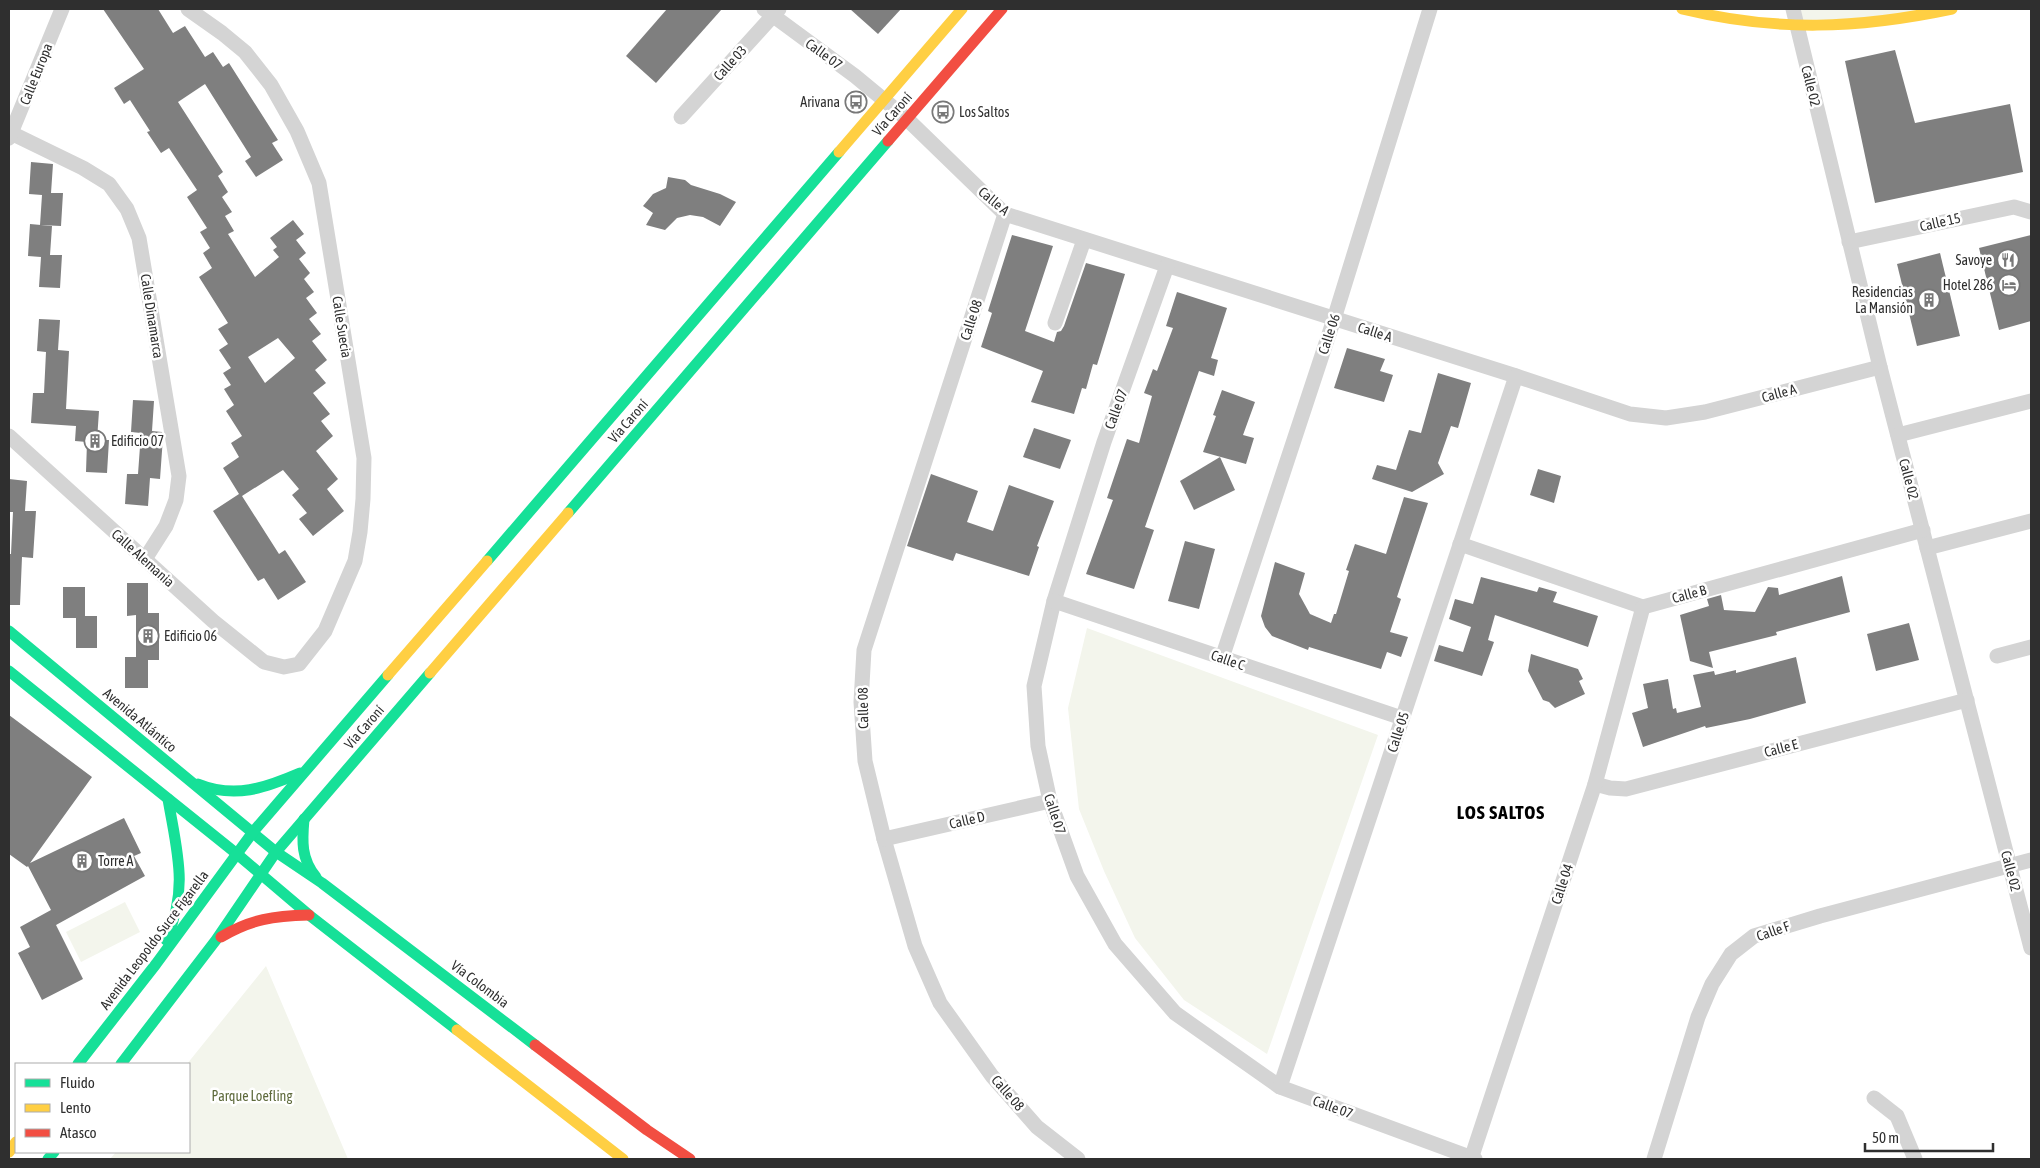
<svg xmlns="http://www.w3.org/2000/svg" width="2040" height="1168" font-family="'Asap Condensed',sans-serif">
<rect width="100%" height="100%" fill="#fff"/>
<g fill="#f3f5ec">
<polygon points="1793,9 1952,9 1797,25"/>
<polygon points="1087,628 1378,735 1267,1054 1184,1000 1135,938 1104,871 1079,809 1068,708"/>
<polygon points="125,902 140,932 81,962 66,932"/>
<polygon points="266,966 348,1159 110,1159 116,1152 189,1152 189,1064 187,1064"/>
</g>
<g fill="#7f7f7f" fill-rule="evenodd">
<path d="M103,9H158L173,33L185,26L205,57L213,52L223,67L229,63L278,140L272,143L283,160L256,177L245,161L251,157L205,84L178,102L223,172L218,176L228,192L222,197L232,212L225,216L234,231L228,234L255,277L279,257L273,250L277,247L270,238L293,220L304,234L296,240L306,253L299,259L310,273L304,279L314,292L306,298L317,313L309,319L321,334L312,341L327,360L315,370L326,383L313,393L330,414L321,421L333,436L316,451L338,479L327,489L344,511L313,536L299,519L307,513L292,495L299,489L283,470L242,496L279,554L285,550L306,582L278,600L264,578L258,581L213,511L239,494L223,468L239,457L231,443L242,436L226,411L234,405L224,389L231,385L223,373L231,368L219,350L228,344L218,329L228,323L199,277L212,268L203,253L210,248L200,232L207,228L187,197L197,190L169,148L161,153L147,132L150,131L130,100L124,104L114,88L144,69ZM278,338L295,358L265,383L248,357Z"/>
<polygon points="667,9 722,9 656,83 626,56"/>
<polygon points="850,9 901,9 878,34"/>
<polygon points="1895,50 1915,123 2010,104 2023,172 1875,203 1845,61"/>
<polygon points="31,162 53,164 51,193 63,193 61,226 40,225 42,195 29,194"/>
<polygon points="668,177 685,180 691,185 720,194 736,202 720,226 703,217 690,215 677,218 665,230 646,225 653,213 643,206 653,194 666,188"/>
<polygon points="30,224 52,226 50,255 62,255 60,288 39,287 41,257 28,256"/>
<polygon points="1012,235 1053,246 1025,331 1054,342 1057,332 1061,331 1064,326 1086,263 1125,274 1097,365 1093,364 1086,389 1082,388 1074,414 1031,402 1043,371 981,347 992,313 988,311"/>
<polygon points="2031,235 2031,321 1999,330 1979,248"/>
<polygon points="1940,253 1960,336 1917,346 1897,264"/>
<polygon points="1177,292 1227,308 1211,358 1218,360 1214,376 1199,371 1145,527 1154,530 1134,589 1086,574 1113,500 1107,498 1127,439 1139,443 1152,396 1144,393 1153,369 1157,371 1173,328 1166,326"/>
<polygon points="39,319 60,320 58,350 69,351 66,409 99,411 97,440 109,440 107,473 86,472 87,442 75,441 76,426 31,423 33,393 44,393 46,352 37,351"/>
<polygon points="1347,348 1385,359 1380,371 1393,375 1384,402 1334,388"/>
<polygon points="1438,373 1471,383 1458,428 1451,426 1438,463 1444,474 1412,492 1372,479 1377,465 1396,470 1409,430 1421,433"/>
<polygon points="1222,390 1255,402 1243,435 1254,438 1246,464 1203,452 1216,416 1213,415"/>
<polygon points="133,400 154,401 152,431 162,432 163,437 160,479 150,478 148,506 125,504 127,474 138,474 141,433 131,432"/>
<polygon points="1034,428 1071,440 1060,469 1023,457"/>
<polygon points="1220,457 1235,490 1194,510 1180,481"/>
<polygon points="1538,469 1561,476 1554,503 1530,495"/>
<polygon points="931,474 978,491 967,522 993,531 1009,485 1054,501 1037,546 1039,547 1029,576 956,553 953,561 907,546"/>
<polygon points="9,479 27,481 25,511 36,511 33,558 22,557 20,605 9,605 9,554 11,554 13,512 9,512"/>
<polygon points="1404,497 1428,503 1397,597 1401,599 1390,632 1408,637 1401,657 1387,652 1381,669 1309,647 1308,650 1272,636 1265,627 1261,616 1275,562 1305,573 1299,594 1310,614 1331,623 1334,614 1336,614 1349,571 1346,570 1355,544 1386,554"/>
<polygon points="1185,541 1215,549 1199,609 1168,601"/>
<polygon points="1842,576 1850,612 1776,632 1777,635 1709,652 1713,668 1690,661 1680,615 1709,606 1707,599 1721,595 1724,610 1755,612 1768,587 1778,588 1779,595"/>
<polygon points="1481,577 1537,592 1539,587 1557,592 1553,602 1598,616 1588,647 1495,615 1488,640 1494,642 1482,676 1434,661 1439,645 1463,652 1471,627 1449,619 1455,599 1473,604"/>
<polygon points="127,583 148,583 148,613 159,613 159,660 148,660 148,688 125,688 125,657 136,657 136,615 127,616"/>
<polygon points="63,587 85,587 85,616 97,616 97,648 76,648 76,618 63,618"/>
<polygon points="1909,623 1919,660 1876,671 1867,634"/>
<polygon points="1531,654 1578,669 1583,679 1579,681 1585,694 1555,708 1549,702 1543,700 1528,671"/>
<polygon points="1796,657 1806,703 1750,719 1706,728 1705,726 1643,747 1632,713 1648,708 1643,684 1668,679 1673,709 1676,708 1677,713 1701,707 1693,675 1714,671 1715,675 1736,670 1736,673"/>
<polygon points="9,715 92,777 30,863 124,818 141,853 134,856 145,876 56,925 83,979 42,1000 18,953 30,947 20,927 51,910 28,866 27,867 9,854"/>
</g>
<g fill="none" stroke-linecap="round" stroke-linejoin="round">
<g stroke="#d4d4d4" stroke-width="15">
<polyline points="764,9 855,76 907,119 1005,214 1516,376 1630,414 1666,418 1705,412 1880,367"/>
<polyline points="1793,9 1880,367 2031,948"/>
<polyline points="681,117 779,9"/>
<polyline points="9,132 83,168 109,184 127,209 139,238 179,476 176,500 166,526 145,559"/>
<polyline points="9,138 62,9"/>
<polyline points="1005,214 864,650 861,702 865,761 884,839 915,946 940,1003 992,1076 1037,1127 1078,1159"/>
<polyline points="1849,242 2014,207 2031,212"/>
<polyline points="1167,266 1104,442 1054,601 1034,686 1038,746 1050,801 1077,876 1115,944 1175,1013 1280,1087 1475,1159"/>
<polyline points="1055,323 1084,240"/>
<polyline points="1898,435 2031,401"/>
<polyline points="9,436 213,621 264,662 284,667 299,664 325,631 355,561 360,532 363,499 364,458 319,183 297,131 271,85 245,52 222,33 188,9"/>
<polyline points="1460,544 1643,607 1923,530"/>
<polyline points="1927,548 2031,521"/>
<polyline points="1054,601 1402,718"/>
<polyline points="1997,656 2031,647"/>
<polyline points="1222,658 1334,319 1430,9"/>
<polyline points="1595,784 1610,788 1626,789 1967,700"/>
<polyline points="884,839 1050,801"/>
<polyline points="1280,1087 1516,376"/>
<polyline points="1874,1098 1897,1116 1915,1159"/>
<polyline points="1471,1159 1595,784 1643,607"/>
<polyline points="1654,1159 1698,1017 1712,984 1731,954 1754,936 1820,916 2031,860"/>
</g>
<g stroke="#16e098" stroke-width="11">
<polyline points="568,513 888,141"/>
<polyline points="487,561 839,152"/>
<polyline points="9,631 276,852 322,883 535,1045"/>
<polyline points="9,671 237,854 309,915 457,1030"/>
<path d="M198,784C235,799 265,788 300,773"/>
<path d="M304,819C302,841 301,859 316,877"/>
<path d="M166,940C189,889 177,852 168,799"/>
<polyline points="78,1064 156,964 253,832 388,675"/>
<polyline points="121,1064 216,940 276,852 430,673"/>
<polyline points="48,1159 54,1152"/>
</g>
<g stroke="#ffcf43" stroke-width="11">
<path d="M1682,9C1777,32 1857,29 1952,9"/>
<polyline points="839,152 962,9"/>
<polyline points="430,673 568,513"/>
<polyline points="388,675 487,561"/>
<polyline points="457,1030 623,1159"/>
<polyline points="9,1152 16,1142"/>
</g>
<g stroke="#f24e42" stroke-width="11">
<polyline points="888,141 1002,9"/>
<path d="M221,937C251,919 274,916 309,915"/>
<polyline points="535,1045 647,1130 690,1159"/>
</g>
</g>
<defs>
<g id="bus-ring" transform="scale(1.125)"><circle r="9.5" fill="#fff" stroke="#787878" stroke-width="1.5"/><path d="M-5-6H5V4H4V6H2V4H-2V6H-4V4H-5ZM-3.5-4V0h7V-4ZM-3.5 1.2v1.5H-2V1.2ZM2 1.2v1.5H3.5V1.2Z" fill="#787878"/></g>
<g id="restaurant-ring" transform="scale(1.125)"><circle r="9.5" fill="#fff" stroke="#787878" stroke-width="1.5"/><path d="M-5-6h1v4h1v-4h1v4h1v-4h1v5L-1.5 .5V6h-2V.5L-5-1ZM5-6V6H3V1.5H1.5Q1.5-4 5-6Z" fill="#787878"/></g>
<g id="hotel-ring" transform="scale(1.125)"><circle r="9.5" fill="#fff" stroke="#787878" stroke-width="1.5"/><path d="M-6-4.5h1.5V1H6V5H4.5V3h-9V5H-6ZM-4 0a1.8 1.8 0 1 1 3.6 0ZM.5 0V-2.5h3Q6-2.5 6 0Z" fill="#787878"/></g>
<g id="building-ring" transform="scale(1.125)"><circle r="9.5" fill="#fff" stroke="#787878" stroke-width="1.5"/><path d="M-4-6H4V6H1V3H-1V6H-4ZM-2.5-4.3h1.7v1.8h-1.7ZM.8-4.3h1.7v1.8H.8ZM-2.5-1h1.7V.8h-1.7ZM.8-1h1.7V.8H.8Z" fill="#787878"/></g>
</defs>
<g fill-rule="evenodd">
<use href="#bus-ring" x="856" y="102"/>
<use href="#bus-ring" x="943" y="112"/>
<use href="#restaurant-ring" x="2008" y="260"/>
<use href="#hotel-ring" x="2009" y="285"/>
<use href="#building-ring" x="1929" y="300"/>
<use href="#building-ring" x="95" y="441"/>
<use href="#building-ring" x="148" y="636"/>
<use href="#building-ring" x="82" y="861"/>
</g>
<g text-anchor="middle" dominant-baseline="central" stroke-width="5" stroke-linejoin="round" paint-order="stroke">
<g font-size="14" fill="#2f2f2f" stroke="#fff">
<text transform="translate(824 54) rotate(36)">Calle 07</text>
<text transform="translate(730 63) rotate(-48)">Calle 03</text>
<text transform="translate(36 74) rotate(-68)">Calle Europa</text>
<text transform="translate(1811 86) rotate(76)">Calle 02</text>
<text transform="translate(892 114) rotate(-49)">Vía Caroní</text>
<text transform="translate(994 201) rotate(40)">Calle A</text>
<text transform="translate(1940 222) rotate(-13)">Calle 15</text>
<text transform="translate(152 316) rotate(81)">Calle Dinamarca</text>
<text transform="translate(971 320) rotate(-72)">Calle 08</text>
<text transform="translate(342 327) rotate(81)">Calle Suecia</text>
<text transform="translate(1375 332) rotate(18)">Calle A</text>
<text transform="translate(1329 334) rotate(-72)">Calle 06</text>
<text transform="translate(1779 393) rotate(-15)">Calle A</text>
<text transform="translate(1116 409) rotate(-70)">Calle 07</text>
<text transform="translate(628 421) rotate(-49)">Vía Caroní</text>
<text transform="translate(1909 479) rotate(75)">Calle 02</text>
<text transform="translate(143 558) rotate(42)">Calle Alemania</text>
<text transform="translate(1689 594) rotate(-15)">Calle B</text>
<text transform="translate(1228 660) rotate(19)">Calle C</text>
<text transform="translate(863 708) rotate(-91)">Calle 08</text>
<text transform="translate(140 720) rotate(40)">Avenida Atlántico</text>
<text transform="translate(364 727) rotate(-49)">Vía Caroní</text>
<text transform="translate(1398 732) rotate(-72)">Calle 05</text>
<text transform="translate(1781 748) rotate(-15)">Calle E</text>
<text transform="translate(1055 814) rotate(72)">Calle 07</text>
<text transform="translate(967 820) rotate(-13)">Calle D</text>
<text transform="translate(2011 871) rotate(75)">Calle 02</text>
<text transform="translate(1562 884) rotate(-72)">Calle 04</text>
<text transform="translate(1773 931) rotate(-19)">Calle F</text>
<text transform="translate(154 940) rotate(-53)">Avenida Leopoldo Sucre Figarella</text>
<text transform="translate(480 984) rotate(37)">Vía Colombia</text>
<text transform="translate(1008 1093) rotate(49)">Calle 08</text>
<text transform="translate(1333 1107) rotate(20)">Calle 07</text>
</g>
<g font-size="14" fill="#2f2f2f" stroke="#fff" text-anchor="end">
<text x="840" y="102">Arivana</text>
<text x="959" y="112" text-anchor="start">Los Saltos</text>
<text x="1992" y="260">Savoye</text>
<text x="1993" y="285">Hotel 286</text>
<text x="1913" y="292">Residencias<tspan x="1913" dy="16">La Mansión</tspan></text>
<text x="111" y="441" text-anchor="start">Edificio 07</text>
<text x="164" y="636" text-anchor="start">Edificio 06</text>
<text x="98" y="861" text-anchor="start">Torre A</text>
</g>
<g font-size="14" fill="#5e6a3c" stroke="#fff">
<text x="252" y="1096">Parque Loefling</text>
</g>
<g font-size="19" font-weight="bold" letter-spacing="1" fill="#000" stroke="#fff">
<text x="1501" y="812">LOS SALTOS</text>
</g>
</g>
<rect width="2040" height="1168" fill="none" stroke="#2f2f2f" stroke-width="20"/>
<rect x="15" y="1063" width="175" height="90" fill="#ffffff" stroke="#acacac"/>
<rect x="25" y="1079" width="25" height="8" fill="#16e098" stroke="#acacac"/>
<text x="60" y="1088" font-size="15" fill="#2f2f2f">Fluido</text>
<rect x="25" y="1104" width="25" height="8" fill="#ffcf43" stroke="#acacac"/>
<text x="60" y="1113" font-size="15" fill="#2f2f2f">Lento</text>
<rect x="25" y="1129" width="25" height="8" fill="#f24e42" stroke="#acacac"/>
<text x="60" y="1138" font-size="15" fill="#2f2f2f">Atasco</text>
<path d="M1865 1143v8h128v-8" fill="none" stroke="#2f2f2f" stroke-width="2.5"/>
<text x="1872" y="1143" font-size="15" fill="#2f2f2f" stroke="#ffffff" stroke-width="4" paint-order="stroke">50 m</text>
</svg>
